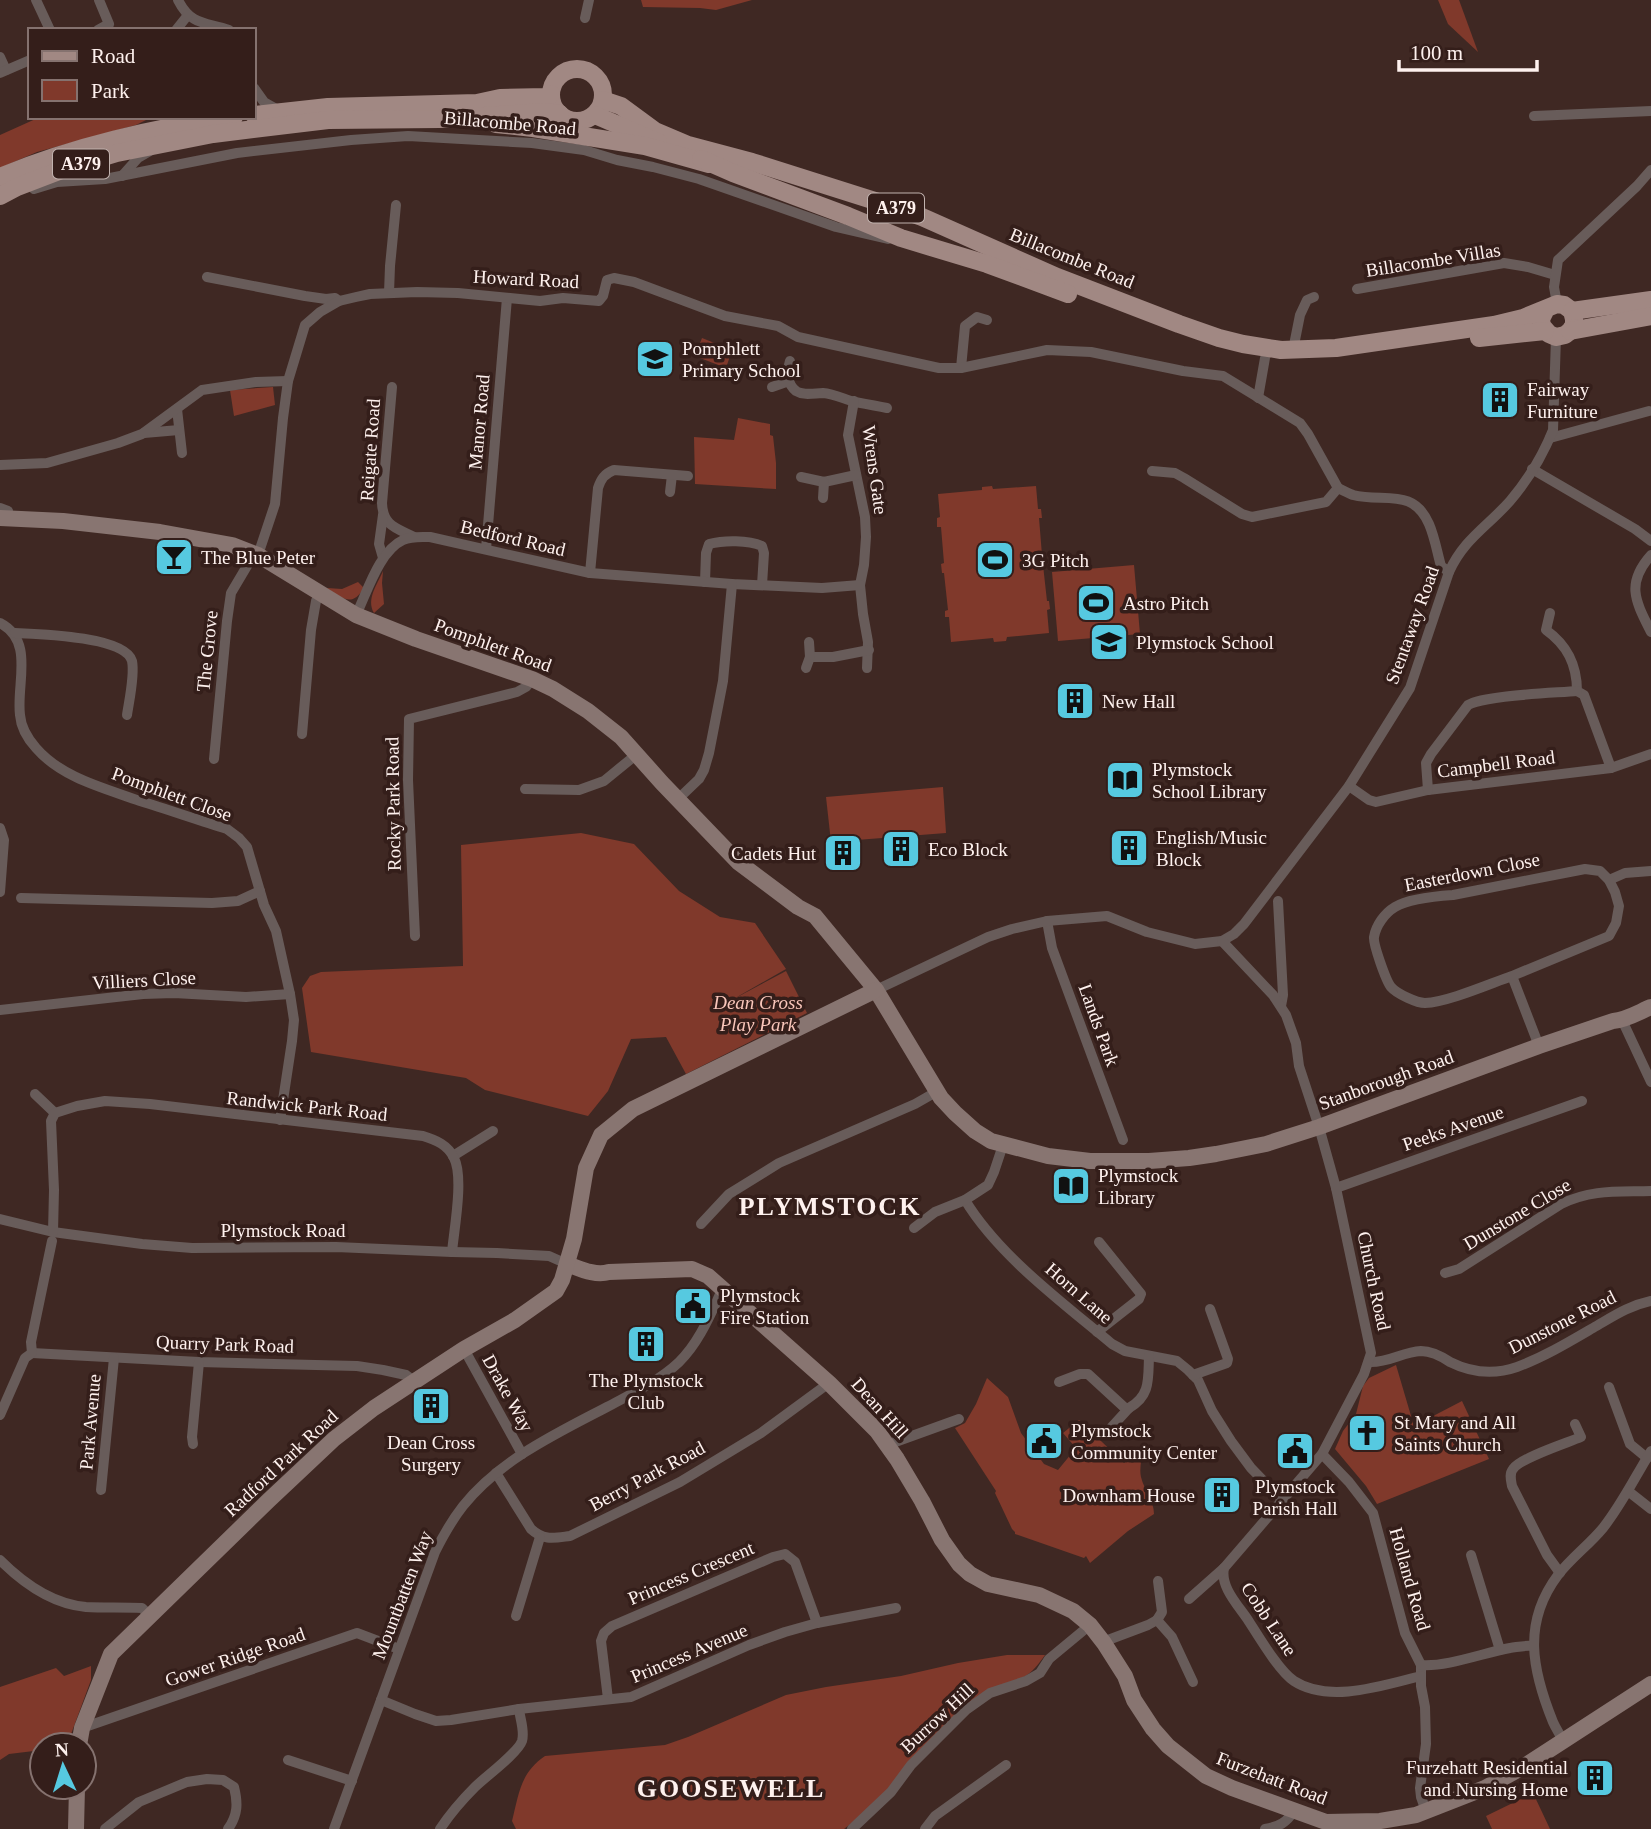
<svg xmlns="http://www.w3.org/2000/svg" width="1651" height="1829" font-family="'Times New Roman',serif">
<rect width="100%" height="100%" fill="#3f2823"/>
<g fill="#80392b">
<polygon points="641,0 752,0 716,10 700,8 643,7"/>
<polygon points="1438,0 1459,0 1478,52 1448,24"/>
<polygon points="40,117 152,117 136,125 37,152 0,168 0,135"/>
<polygon points="702,338 732,350 726,368 695,356"/>
<polygon points="273,387 275,405 234,416 230,390"/>
<polygon points="738,418 770,424 770,435 773,436 776,463 776,489 695,484 694,437 734,440"/>
<polygon points="992,486 993,489 1036,486 1038,509 1041,509 1042,518 1039,518 1042,555 1045,555 1046,564 1043,565 1047,601 1049,601 1050,609 1047,610 1049,633 1007,637 1006,641 994,642 993,638 951,642 949,617 945,617 945,611 948,610 944,573 942,573 941,564 944,563 941,527 937,527 937,518 940,517 938,494 982,490 982,487"/>
<polygon points="1134,565 1140,634 1058,641 1052,572"/>
<path d="M383,571L382,583L384,604L374,613C366,599 377,585 383,571Z"/>
<path d="M358,582L364,588C352,608 342,598 327,588L342,589Z"/>
<polygon points="943,787 946,833 831,842 826,797"/>
<polygon points="581,833 634,844 679,891 720,917 755,923 786,969 730,1001 786,971 807,1013 686,1074 666,1037 631,1039 608,1091 588,1116 485,1090 466,1078 311,1052 302,988 310,976 321,972 463,966 461,845"/>
<polygon points="1396,1365 1414,1426 1462,1401 1489,1459 1377,1504 1366,1486 1335,1449 1343,1431 1356,1414 1363,1386 1369,1378"/>
<path d="M987,1378L1008,1397L1021,1433L1044,1464L1058,1470L1076,1448L1063,1433L1079,1420L1124,1463L1143,1449C1142,1457 1139,1469 1141,1477C1144,1490 1154,1500 1154,1514L1128,1531L1090,1563L1086,1556L1084,1558L1015,1534V1532L1012,1529L995,1493L996,1491L955,1428L965,1423L976,1404Z"/>
<path d="M1007,1655H1045C1029,1678 1024,1678 998,1686L863,1814L844,1829H516L512,1821C519,1794 520,1773 545,1756L665,1745L688,1737L786,1695L826,1687L901,1676L958,1663Z"/>
<polygon points="91,1666 91,1680 67,1745 42,1745 42,1750 9,1754 0,1760 0,1687 56,1668 64,1676"/>
<polygon points="1533,1793 1550,1829 1492,1829 1486,1816"/>
</g>
<g fill="none" stroke-linecap="round" stroke-linejoin="round">
<g stroke="#685c5a" stroke-width="10">
<polyline points="36,0 50,30"/>
<path d="M178,0C191,26 206,22 229,30"/>
<polyline points="585,18 589,0"/>
<polyline points="98,30 109,24 99,0"/>
<polyline points="176,30 188,15"/>
<polyline points="0,57 6,70"/>
<polyline points="0,73 30,60"/>
<polyline points="254,88 264,102 280,111"/>
<polyline points="1534,116 1651,111"/>
<polyline points="122,176 138,158 150,151"/>
<polyline points="34,189 57,182 105,179 237,153 351,140 408,136 532,143 584,150 617,160 653,167 699,179 836,227 888,239"/>
<polyline points="207,277 305,296 326,299 335,298 339,301"/>
<polyline points="1357,289 1504,263 1528,267 1555,275"/>
<polyline points="389,293 390,266 396,205"/>
<polyline points="1557,304 1554,287 1558,260 1637,186 1651,170"/>
<polyline points="1293,350 1300,315 1307,300 1314,297"/>
<path d="M790,361C787,371 786,383 796,391C804,396 815,393 823,393C834,394 844,399 855,402C866,404 877,406 887,408"/>
<polyline points="961,368 965,326 977,317 987,320"/>
<path d="M392,387L382,503C383,526 396,528 414,537"/>
<polyline points="772,387 789,381"/>
<polyline points="1258,398 1265,358"/>
<polyline points="854,401 848,435 865,517 866,537 864,565 860,585 863,614 868,642 867,668"/>
<polyline points="177,409 182,453"/>
<polyline points="144,433 179,430"/>
<polyline points="1550,438 1649,411"/>
<polyline points="0,465 47,463 118,443 142,434 202,390 256,382 288,381"/>
<polyline points="1532,469 1635,529 1651,541"/>
<polyline points="1152,471 1175,473 1184,478 1242,514 1252,517 1326,502 1338,488"/>
<polyline points="801,477 824,482 856,475"/>
<path d="M1338,488C1342,490 1348,493 1353,495C1383,503 1413,487 1429,524C1435,538 1437,552 1441,566L1449,572"/>
<polyline points="670,492 672,475"/>
<polyline points="823,498 824,482"/>
<polyline points="0,508 8,511 8,518"/>
<polyline points="486,549 507,298"/>
<polyline points="258,555 275,504 283,418 288,381 305,325 320,312 339,301 356,297 370,294 417,292 458,293 540,301 563,298 599,301 603,296 607,280 614,278 634,282 725,316 778,326 798,337 939,368 961,368 1047,350 1091,352 1183,371 1223,376 1300,423 1308,434 1338,488"/>
<path d="M1651,555C1625,584 1636,602 1651,632"/>
<polyline points="383,558 379,544 383,515"/>
<path d="M590,573L598,488C601,479 604,474 614,470L688,476"/>
<path d="M705,582L706,553L709,544C724,540 748,540 762,546L764,553L762,585"/>
<path d="M1550,613L1546,630C1567,645 1577,664 1577,691L1584,695L1611,768"/>
<path d="M356,615C367,593 379,551 403,540C411,536 421,537 430,537L590,573L732,584L822,588L860,585"/>
<path d="M0,623C35,641 16,684 20,715C21,728 28,739 36,748C62,778 104,788 140,801C169,810 198,820 227,829L239,838L247,847L264,905L276,931L290,994L294,1020L292,1041L280,1120"/>
<path d="M15,633C37,634 125,636 132,661C135,675 129,701 127,715"/>
<polyline points="810,657 833,657 869,650"/>
<polyline points="806,668 810,657 809,642"/>
<polyline points="302,734 311,630 316,601 321,593"/>
<polyline points="214,759 227,621 231,593 247,566 252,552"/>
<polyline points="1349,786 1369,800 1376,802 1428,790 1611,768 1651,754"/>
<polyline points="525,789 579,790 604,781 637,754"/>
<path d="M1428,790L1426,763L1431,754L1468,705C1484,695 1555,693 1577,691"/>
<polyline points="677,800 699,779 704,770 709,753 723,681 732,584"/>
<polyline points="0,828 4,840 0,892"/>
<polyline points="1609,880 1625,873 1651,871"/>
<polyline points="21,898 212,903 238,901 260,891"/>
<polyline points="1278,901 1283,995 1281,1006"/>
<polyline points="1047,921 1052,948 1123,1140"/>
<polyline points="415,936 408,780 409,719 517,692 526,687 532,679"/>
<path d="M1512,976L1609,936L1616,923L1619,906L1615,892L1609,880L1600,871L1585,869L1453,895C1438,896 1408,899 1395,907C1385,913 1376,925 1374,937C1373,944 1386,981 1391,987C1397,994 1417,1003 1425,1003C1448,1002 1489,984 1512,976L1539,1046"/>
<path d="M876,990L988,937L1012,929L1047,921L1107,916L1147,932L1195,944L1222,941L1234,934L1244,924L1349,786L1410,688L1449,572C1464,539 1487,527 1510,501C1527,481 1543,455 1553,430L1556,337"/>
<polyline points="0,1010 143,994 174,993 246,997 290,994"/>
<polyline points="1622,1020 1651,1082"/>
<polyline points="35,1094 55,1113"/>
<polyline points="453,1156 493,1131"/>
<polyline points="1336,1188 1582,1101"/>
<path d="M965,1200C999,1256 1062,1302 1112,1344L1125,1351L1177,1361L1188,1370L1198,1380L1212,1411L1231,1441L1251,1468L1283,1501"/>
<polyline points="0,1219 53,1232 142,1244 192,1248 336,1247 452,1252 497,1253 549,1256 567,1264"/>
<polyline points="701,1224 729,1194 779,1163 915,1104 936,1092"/>
<polyline points="914,1228 935,1212 965,1200 988,1185 994,1172 1003,1145"/>
<path d="M53,1232L54,1190L51,1121L55,1113L77,1106L105,1101L150,1104L423,1136C436,1140 448,1145 454,1158C464,1177 454,1230 452,1252"/>
<path d="M1445,1273L1459,1269L1561,1204C1592,1189 1618,1192 1651,1191"/>
<polyline points="1097,1332 1139,1299 1141,1294 1099,1242"/>
<polyline points="464,1349 522,1454"/>
<polyline points="32,1353 199,1362 357,1366 383,1370 406,1375 414,1381"/>
<path d="M1369,1362C1389,1363 1402,1352 1421,1351C1432,1351 1441,1356 1450,1362C1472,1373 1494,1375 1517,1367C1544,1357 1569,1342 1593,1328C1614,1316 1628,1306 1651,1301"/>
<polyline points="1193,1375 1227,1363 1228,1359 1210,1309"/>
<path d="M1059,1382L1080,1374H1088L1125,1408H1129C1151,1396 1148,1378 1149,1356"/>
<polyline points="1609,1387 1630,1444 1647,1458"/>
<polyline points="0,1415 25,1358 32,1353 31,1342 52,1241"/>
<polyline points="1108,1431 1129,1408"/>
<polyline points="193,1444 192,1437 199,1362"/>
<polyline points="887,1445 959,1419"/>
<polyline points="1322,1454 1349,1482 1373,1513 1405,1633 1421,1665 1421,1686 1425,1707 1426,1744 1420,1788 1421,1797 1426,1811"/>
<path d="M496,1473L531,1529C544,1541 554,1538 570,1536L680,1482L761,1433L829,1383"/>
<polyline points="101,1490 114,1358"/>
<polyline points="1628,1491 1651,1509"/>
<polyline points="1471,1555 1500,1650"/>
<path d="M0,1560C23,1583 53,1604 86,1607C104,1608 123,1607 142,1608L149,1615"/>
<path d="M1224,1568C1220,1587 1238,1605 1248,1620C1259,1637 1279,1671 1294,1681C1329,1704 1384,1685 1421,1676"/>
<path d="M1560,1573L1547,1555L1512,1486C1511,1480 1509,1474 1513,1469C1520,1458 1567,1443 1581,1437L1575,1424"/>
<polyline points="1189,1599 1224,1568 1322,1454 1364,1374 1371,1353 1336,1188 1319,1127 1299,1066 1296,1043 1286,1015 1273,995 1222,941"/>
<polyline points="516,1616 540,1537"/>
<polyline points="1157,1620 1162,1612 1158,1581"/>
<polyline points="1104,1643 1108,1640 1148,1625 1157,1620 1172,1637 1193,1682"/>
<path d="M1421,1665C1447,1667 1483,1653 1510,1648C1518,1647 1525,1645 1533,1646"/>
<polyline points="608,1699 601,1641 604,1633 612,1626 773,1557 785,1554 795,1562 817,1623"/>
<polyline points="381,1700 415,1714 436,1721 451,1720 519,1709 631,1697 749,1645 785,1632 817,1623 896,1608"/>
<polyline points="82,1728 357,1633 399,1649"/>
<path d="M1563,1741C1560,1734 1556,1729 1553,1722C1532,1670 1522,1623 1558,1575C1571,1558 1589,1545 1603,1528C1622,1504 1635,1477 1651,1451"/>
<polyline points="288,1760 352,1781"/>
<path d="M105,1829L139,1802L187,1782L207,1779L223,1780L234,1787C238,1803 238,1815 228,1829"/>
<path d="M334,1829L435,1552C443,1536 452,1520 463,1506C500,1460 555,1434 607,1407C631,1394 659,1381 679,1362C699,1343 711,1313 723,1288"/>
<path d="M440,1829C450,1814 462,1800 475,1787C485,1777 518,1753 522,1741C525,1731 520,1719 519,1709"/>
<polyline points="852,1829 891,1792 911,1765 966,1710 990,1693 1026,1681 1040,1673 1049,1659 1090,1625"/>
<polyline points="925,1829 935,1816 1006,1765"/>
<path d="M1265,1829C1280,1826 1286,1823 1294,1811"/>
</g>
<g stroke="#887571" stroke-width="16">
<path d="M0,518L63,521L160,532L232,545L258,555L356,615L416,639L532,679L553,689L588,711L621,737L662,783L738,862L798,907L815,916L876,990L941,1098L955,1113L975,1131L991,1141L1048,1156L1090,1161H1149L1189,1158L1216,1154L1266,1144L1319,1127L1539,1046L1613,1021C1626,1020 1639,1012 1651,1007"/>
<path d="M567,1264C581,1269 595,1276 609,1272L692,1269L708,1276L829,1383L877,1431L897,1459L922,1501L942,1540L959,1564L970,1574L988,1584L1039,1595L1073,1611L1090,1625L1104,1643L1125,1676L1134,1700L1153,1729L1168,1746L1206,1776L1232,1788L1326,1822L1380,1821L1416,1815L1485,1788L1523,1767L1651,1684"/>
<polyline points="79,1745 82,1728 111,1654 268,1501 334,1439 374,1408 464,1349 515,1320 556,1291 562,1280 574,1239 586,1168 601,1135 633,1109 876,990"/>
<polyline points="76,1829 77,1787"/>
</g>
<g stroke="#a18883" stroke-width="18">
<circle cx="577" cy="95" r="26"/>
<polyline points="603,100 621,106 655,131 688,145 752,162 891,206 922,217 1057,277 1179,324 1219,338 1243,344 1281,350 1336,348 1494,325 1523,318 1557,304 1564,305 1572,311 1574,319 1574,325 1570,331 1565,335 1556,337 1549,334 1542,326 1541,319 1545,311"/>
<polyline points="254,115 328,107 477,103 500,98 546,97 551,94"/>
<polyline points="595,115 658,142"/>
<polyline points="496,124 533,128 645,146 709,164"/>
<polyline points="701,159 733,173 848,216 901,238 987,264 1068,294"/>
<path d="M0,177C71,147 157,127 234,117"/>
<polyline points="0,196 17,187 64,169 117,153 213,134 328,120 440,119 544,112 560,114"/>
<polyline points="1572,311 1651,300"/>
<polyline points="1570,331 1651,316"/>
<polyline points="1479,338 1545,331"/>
</g>
</g>
<defs>
<g id="school-square" transform="scale(2.0125)"><rect x="-9" y="-9" width="18" height="18" rx="4" fill="#56c9e0" stroke="#341e1a"/><path d="M0-5L7-2L0 1L-7-2ZM-4 1L0 2.5L4 1V4Q0 6-4 4Z" fill="#111"/></g>
<g id="building-square" transform="scale(2.0125)"><rect x="-9" y="-9" width="18" height="18" rx="4" fill="#56c9e0" stroke="#341e1a"/><path d="M-4-6H4V6H1V3H-1V6H-4ZM-2.5-4.3h1.7v1.8h-1.7ZM.8-4.3h1.7v1.8H.8ZM-2.5-1h1.7V.8h-1.7ZM.8-1h1.7V.8H.8Z" fill="#111"/></g>
<g id="bar-square" transform="scale(2.0125)"><rect x="-9" y="-9" width="18" height="18" rx="4" fill="#56c9e0" stroke="#341e1a"/><path d="M-6-5H6L.8 .8V4.5H3.5V6h-7V4.5H-.8V.8Z" fill="#111"/></g>
<g id="stadium-square" transform="scale(2.0125)"><rect x="-9" y="-9" width="18" height="18" rx="4" fill="#56c9e0" stroke="#341e1a"/><path d="M0-5a6.5 5 0 1 0 0 10a6.5 5 0 1 0 0-10ZM-3.5-1.8h7v3.6h-7Z" fill="#111"/></g>
<g id="library-square" transform="scale(2.0125)"><rect x="-9" y="-9" width="18" height="18" rx="4" fill="#56c9e0" stroke="#341e1a"/><path d="M-6-4Q-3-5.5-.7-3.5V5Q-3 3-6 4ZM6-4Q3-5.5 .7-3.5V5Q3 3 6 4Z" fill="#111"/></g>
<g id="civic-square" transform="scale(2.0125)"><rect x="-9" y="-9" width="18" height="18" rx="4" fill="#56c9e0" stroke="#341e1a"/><path d="M-.6-6.5H3V-4.5H.6V-3L4-1V1h2V6H-6V1h2V-1L-.6-3ZM-1.2 2.5V6h2.4V2.5Z" fill="#111"/></g>
<g id="church-square" transform="scale(2.0125)"><rect x="-9" y="-9" width="18" height="18" rx="4" fill="#56c9e0" stroke="#341e1a"/><path d="M-1.2-6h2.4v3.5h3.3v2.4h-3.3V6h-2.4V-.1h-3.3v-2.4h3.3Z" fill="#111"/></g>
</defs>
<g fill-rule="evenodd">
<use href="#school-square" x="655" y="359"/>
<use href="#building-square" x="1500" y="400"/>
<use href="#bar-square" x="174" y="557"/>
<use href="#stadium-square" x="995" y="560"/>
<use href="#stadium-square" x="1096" y="603"/>
<use href="#school-square" x="1109" y="642"/>
<use href="#building-square" x="1075" y="701"/>
<use href="#library-square" x="1125" y="780"/>
<use href="#building-square" x="1129" y="848"/>
<use href="#building-square" x="901" y="849"/>
<use href="#building-square" x="843" y="853"/>
<use href="#library-square" x="1071" y="1186"/>
<use href="#civic-square" x="693" y="1306"/>
<use href="#building-square" x="646" y="1344"/>
<use href="#building-square" x="431" y="1406"/>
<use href="#church-square" x="1367" y="1433"/>
<use href="#civic-square" x="1044" y="1441"/>
<use href="#civic-square" x="1295" y="1451"/>
<use href="#building-square" x="1222" y="1495"/>
<use href="#building-square" x="1595" y="1778"/>
</g>
<g text-anchor="middle" dominant-baseline="central" stroke-width="7" stroke-linejoin="round" paint-order="stroke">
<g fill="#341e1a" stroke="#c1b2ae" stroke-width="2">
<rect x="53" y="149.5" width="56" height="29" rx="5"/>
<rect x="868" y="193.5" width="56" height="29" rx="5"/>
</g>
<g font-size="18" font-weight="bold" fill="#fef1ee">
<text x="81" y="164">A379</text>
<text x="896" y="208">A379</text>
</g>
<g font-size="19" fill="#fef1ee" stroke="#341e1a">
<text transform="translate(510 123) rotate(5)">Billacombe Road</text>
<text transform="translate(1072 258) rotate(22)">Billacombe Road</text>
<text transform="translate(1433 260) rotate(-9)">Billacombe Villas</text>
<text transform="translate(526 279) rotate(3)">Howard Road</text>
<text transform="translate(479 422) rotate(-85)">Manor Road</text>
<text transform="translate(370 450) rotate(-86)">Reigate Road</text>
<text transform="translate(875 470) rotate(82)">Wrens Gate</text>
<text transform="translate(513 538) rotate(13)">Bedford Road</text>
<text transform="translate(1412 625) rotate(-70)">Stentaway Road</text>
<text transform="translate(493 645) rotate(20)">Pomphlett Road</text>
<text transform="translate(207 651) rotate(-84)">The Grove</text>
<text transform="translate(1496 764) rotate(-7)">Campbell Road</text>
<text transform="translate(172 794) rotate(20)">Pomphlett Close</text>
<text transform="translate(393 804) rotate(-91)">Rocky Park Road</text>
<text transform="translate(1472 872) rotate(-11)">Easterdown Close</text>
<text transform="translate(144 980) rotate(-3)">Villiers Close</text>
<text transform="translate(1099 1025) rotate(70)">Lands Park</text>
<text transform="translate(1386 1080) rotate(-20)">Stanborough Road</text>
<text transform="translate(307 1106) rotate(6)">Randwick Park Road</text>
<text transform="translate(1453 1128) rotate(-19)">Peeks Avenue</text>
<text transform="translate(1517 1214) rotate(-31)">Dunstone Close</text>
<text x="283" y="1230">Plymstock Road</text>
<text transform="translate(1374 1281) rotate(78)">Church Road</text>
<text transform="translate(1079 1293) rotate(41)">Horn Lane</text>
<text transform="translate(1562 1322) rotate(-27)">Dunstone Road</text>
<text transform="translate(225 1344) rotate(2)">Quarry Park Road</text>
<text transform="translate(508 1393) rotate(61)">Drake Way</text>
<text transform="translate(880 1408) rotate(48)">Dean Hill</text>
<text transform="translate(90 1422) rotate(-85)">Park Avenue</text>
<text transform="translate(281 1463) rotate(-43)">Radford Park Road</text>
<text transform="translate(647 1476) rotate(-28)">Berry Park Road</text>
<text transform="translate(691 1573) rotate(-23)">Princess Crescent</text>
<text transform="translate(1410 1579) rotate(74)">Holland Road</text>
<text transform="translate(402 1595) rotate(-69)">Mountbatten Way</text>
<text transform="translate(1269 1619) rotate(56)">Cobb Lane</text>
<text transform="translate(689 1653) rotate(-23)">Princess Avenue</text>
<text transform="translate(235 1657) rotate(-19)">Gower Ridge Road</text>
<text transform="translate(937 1718) rotate(-43)">Burrow Hill</text>
<text transform="translate(1272 1778) rotate(21)">Furzehatt Road</text>
</g>
<g font-size="19" fill="#fef1ee" stroke="#341e1a" text-anchor="start">
<text x="682" y="348">Pomphlett<tspan x="682" dy="22">Primary School</tspan></text>
<text x="1527" y="389">Fairway<tspan x="1527" dy="22">Furniture</tspan></text>
<text x="201" y="557">The Blue Peter</text>
<text x="1022" y="560">3G Pitch</text>
<text x="1123" y="603">Astro Pitch</text>
<text x="1136" y="642">Plymstock School</text>
<text x="1102" y="701">New Hall</text>
<text x="1152" y="769">Plymstock<tspan x="1152" dy="22">School Library</tspan></text>
<text x="1156" y="837">English/Music<tspan x="1156" dy="22">Block</tspan></text>
<text x="928" y="849">Eco Block</text>
<text x="816" y="853" text-anchor="end">Cadets Hut</text>
<text x="1098" y="1175">Plymstock<tspan x="1098" dy="22">Library</tspan></text>
<text x="720" y="1295">Plymstock<tspan x="720" dy="22">Fire Station</tspan></text>
<text x="646" y="1380" text-anchor="middle">The Plymstock<tspan x="646" dy="22">Club</tspan></text>
<text x="1394" y="1422">St Mary and All<tspan x="1394" dy="22">Saints Church</tspan></text>
<text x="1071" y="1430">Plymstock<tspan x="1071" dy="22">Community Center</tspan></text>
<text x="431" y="1442" text-anchor="middle">Dean Cross<tspan x="431" dy="22">Surgery</tspan></text>
<text x="1295" y="1486" text-anchor="middle">Plymstock<tspan x="1295" dy="22">Parish Hall</tspan></text>
<text x="1195" y="1495" text-anchor="end">Downham House</text>
<text x="1568" y="1767" text-anchor="end">Furzehatt Residential<tspan x="1568" dy="22">and Nursing Home</tspan></text>
</g>
<g font-size="19" font-style="italic" fill="#f9c6ba" stroke="#341e1a">
<text x="758" y="1002">Dean Cross<tspan x="758" dy="22">Play Park</tspan></text>
</g>
<g font-size="26" font-weight="bold" letter-spacing="2" fill="#fef1ee" stroke="#341e1a">
<text x="830" y="1206">PLYMSTOCK</text>
<text x="731" y="1788">GOOSEWELL</text>
</g>
</g>
<rect x="28" y="28" width="228" height="91" fill="#341e1a" stroke="#85726f" stroke-width="2"/>
<rect x="42" y="51" width="35" height="10" fill="#a18883" stroke="#85726f" stroke-width="2"/>
<text x="91" y="63" font-size="21" fill="#fef1ee">Road</text>
<rect x="42" y="80" width="35" height="21" fill="#80392b" stroke="#85726f" stroke-width="2"/>
<text x="91" y="98" font-size="21" fill="#fef1ee">Park</text>
<g transform="translate(63 1766) rotate(356)"><circle r="33" fill="#341e1a" stroke="#85726f" stroke-width="2"/>
<path d="M0-5L12 26L0 18L-12 26Z" fill="#56c9e0"/>
<text y="-10" font-size="19" font-weight="bold" text-anchor="middle" fill="#fef1ee">N</text>
</g>
<path d="M1399 60v10h138v-10" fill="none" stroke="#fef1ee" stroke-width="3.5"/>
<text x="1410" y="60" font-size="21" fill="#fef1ee" stroke="#341e1a" stroke-width="5" paint-order="stroke">100 m</text>
</svg>
